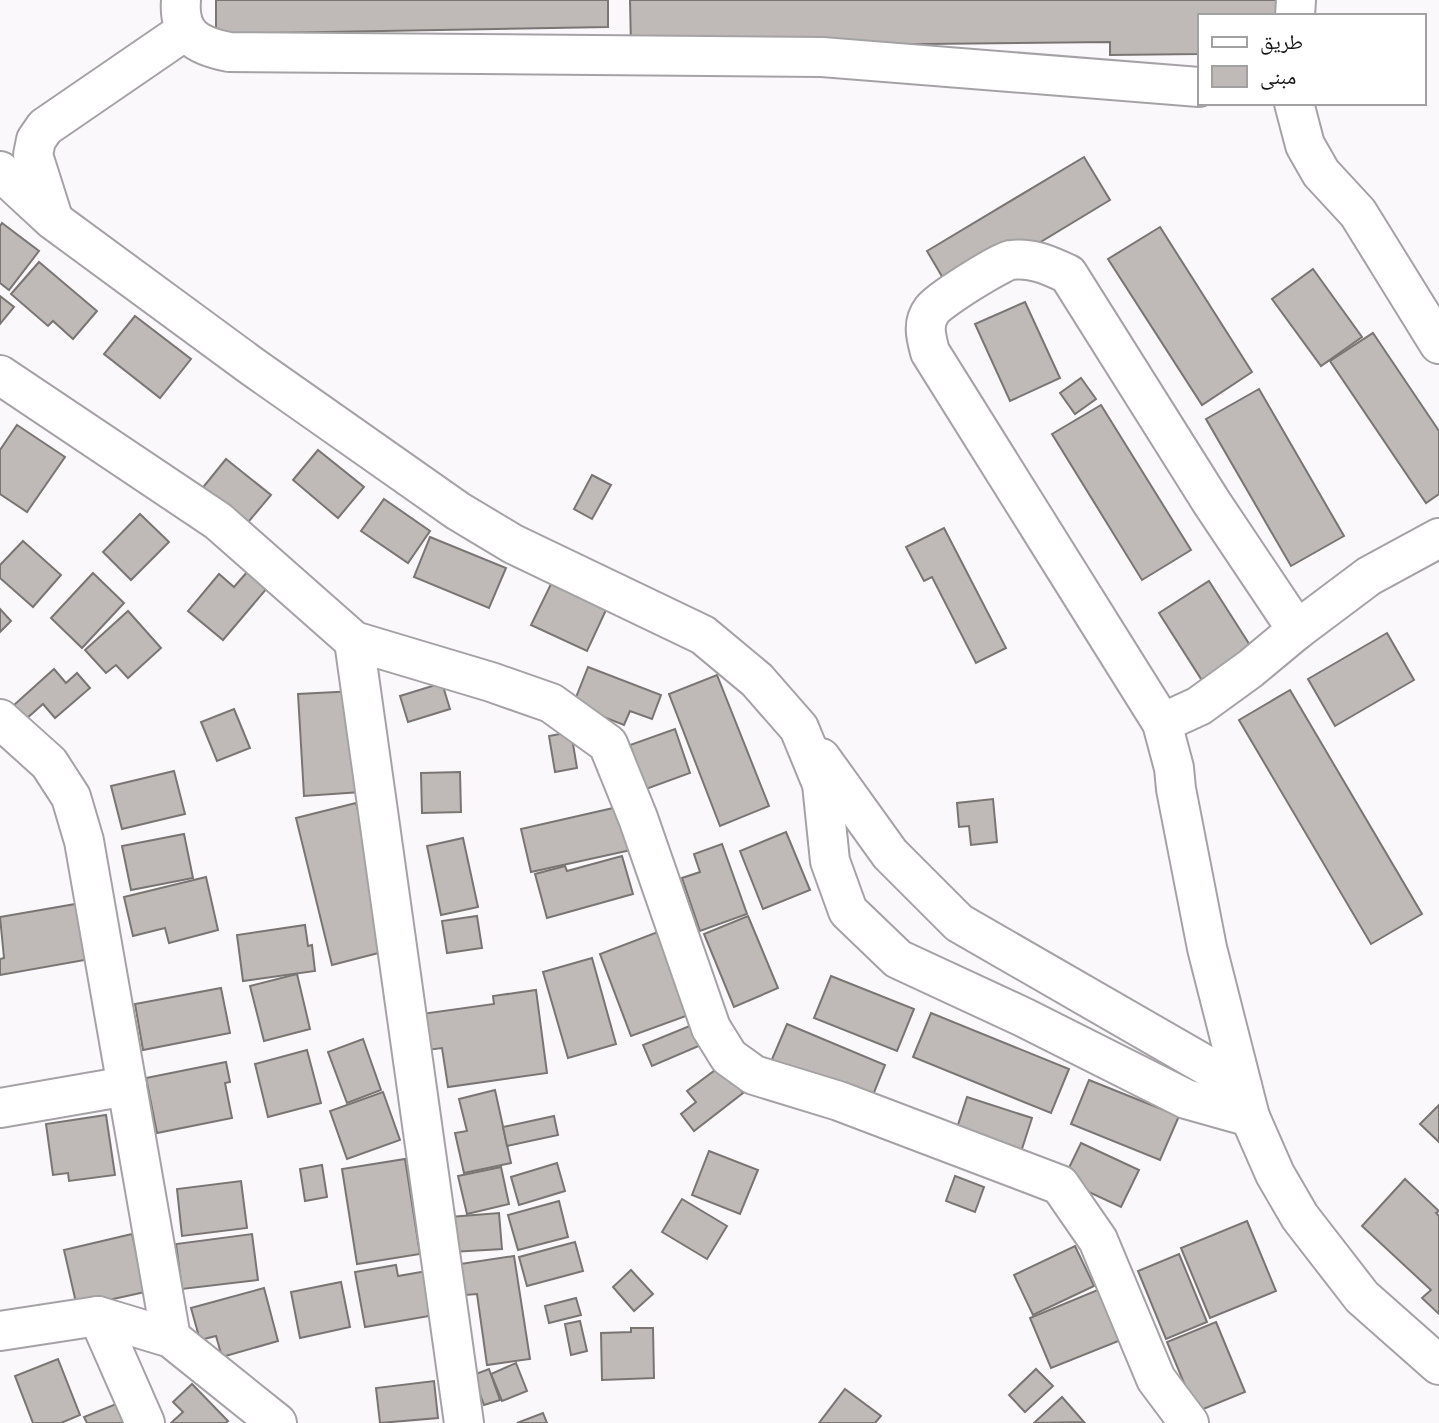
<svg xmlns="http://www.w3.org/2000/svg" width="1439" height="1423" font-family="'Alegreya Sans','Noto Naskh Arabic',sans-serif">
<rect width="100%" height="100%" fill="#fbf8fc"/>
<g fill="#bfbab7" stroke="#7a7573" stroke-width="2">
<polygon points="216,0 608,0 608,27 216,34"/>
<polygon points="630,0 1290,0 1291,16 1199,16 1199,54 1110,55 1110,42 631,47"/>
<polygon points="1084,157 1110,200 953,295 927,251"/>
<polygon points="2,223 39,251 9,290 0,283 0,226"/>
<polygon points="1160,227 1252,372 1202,405 1108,259"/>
<polygon points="39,262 97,311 73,339 53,321 48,326 11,294"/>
<polygon points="1313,269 1362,337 1321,366 1272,299"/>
<polygon points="0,296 14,307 0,324"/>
<polygon points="1025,302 1060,378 1010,401 975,324"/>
<polygon points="135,316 191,359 160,398 104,354"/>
<polygon points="1373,333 1439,431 1439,494 1426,503 1330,361"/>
<polygon points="1081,378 1096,399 1075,414 1060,393"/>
<polygon points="1259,389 1344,536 1291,566 1206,419"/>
<polygon points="1101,405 1191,550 1142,580 1052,434"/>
<polygon points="17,425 65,457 27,512 0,494 0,450"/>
<polygon points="318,450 364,487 338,518 293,480"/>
<polygon points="226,459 271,495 244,527 200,491"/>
<polygon points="592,475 611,485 592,519 574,509"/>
<polygon points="384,499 430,531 408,563 361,531"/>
<polygon points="140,514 169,542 131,580 103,552"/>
<polygon points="944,528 1006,648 976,663 932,577 924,581 906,547"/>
<polygon points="430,537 506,568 489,608 414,577"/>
<polygon points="23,541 61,575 33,607 0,578 0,565"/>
<polygon points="248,571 268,587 223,640 188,611 219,574 234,587"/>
<polygon points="93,573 124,603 82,648 51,618"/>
<polygon points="1209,581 1253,650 1203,682 1159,613"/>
<polygon points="551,584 606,610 587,651 531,625"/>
<polygon points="0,609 11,621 0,632"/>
<polygon points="128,611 161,648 128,678 116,665 106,673 85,650"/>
<polygon points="1387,633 1414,680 1335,726 1308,679"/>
<polygon points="588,667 661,695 652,719 630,711 624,725 573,705"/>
<polygon points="54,669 66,683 77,673 90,688 55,718 43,704 26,719 14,705"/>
<polygon points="717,675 769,806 720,826 669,694"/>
<polygon points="442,683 450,709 408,722 400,696"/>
<polygon points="1290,690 1422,914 1371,944 1239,720"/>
<polygon points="355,691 361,792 304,796 298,694"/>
<polygon points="234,709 250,748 217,761 201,722"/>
<polygon points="675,729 690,773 646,789 630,745"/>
<polygon points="571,732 577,768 555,772 549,736"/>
<polygon points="174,771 185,814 122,829 111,786"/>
<polygon points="460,772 461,812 422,813 421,773"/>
<polygon points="993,799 997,842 971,845 969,826 959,827 957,803"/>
<polygon points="356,803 394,949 332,965 296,818"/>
<polygon points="622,806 631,850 531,872 521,829"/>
<polygon points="786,832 810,890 763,909 740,851"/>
<polygon points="184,834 193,878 131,890 122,846"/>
<polygon points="463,838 478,907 441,915 427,846"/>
<polygon points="722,844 747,914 700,931 682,878 700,872 694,854"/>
<polygon points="622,856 633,894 547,918 535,874 565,866 567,871"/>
<polygon points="206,877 218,930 169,943 165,928 133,936 124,897"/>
<polygon points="87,902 96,958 0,975 0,959 4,958 0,917"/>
<polygon points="477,916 482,948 447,953 442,921"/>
<polygon points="748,916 778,988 734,1007 704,934"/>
<polygon points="305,925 308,946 312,945 315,971 243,981 237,935"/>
<polygon points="663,930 694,1013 631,1036 600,954"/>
<polygon points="592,958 616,1044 568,1058 543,972"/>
<polygon points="297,974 310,1029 264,1041 250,986"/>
<polygon points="831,976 914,1009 897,1051 814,1018"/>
<polygon points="221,988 230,1033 143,1050 135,1004"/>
<polygon points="536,990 547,1073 448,1087 442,1048 419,1051 414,1015 494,1004 493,996"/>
<polygon points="931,1013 1069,1069 1051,1113 913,1057"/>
<polygon points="787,1024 885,1065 869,1105 770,1064"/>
<polygon points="692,1025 701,1045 652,1066 643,1045"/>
<polygon points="363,1039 381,1090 347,1103 328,1052"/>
<polygon points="307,1050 321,1103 268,1117 255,1064"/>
<polygon points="226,1062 230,1082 225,1083 232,1118 157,1133 146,1078"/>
<polygon points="722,1065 743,1093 694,1131 681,1114 696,1102 687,1091"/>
<polygon points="1089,1080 1179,1116 1160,1160 1071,1124"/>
<polygon points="495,1090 511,1163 464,1173 455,1133 467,1131 459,1099"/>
<polygon points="383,1092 400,1140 347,1159 330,1111"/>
<polygon points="967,1097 1032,1118 1019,1158 954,1137"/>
<polygon points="1439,1105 1439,1142 1420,1124"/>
<polygon points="106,1115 115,1175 69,1181 68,1173 53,1175 46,1124"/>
<polygon points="554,1116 558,1135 507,1146 503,1127"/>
<polygon points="1081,1143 1139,1170 1121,1207 1063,1180"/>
<polygon points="709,1151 758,1170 740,1214 692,1195"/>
<polygon points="405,1159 420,1254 357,1264 342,1169"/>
<polygon points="557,1163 565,1191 519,1205 511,1177"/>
<polygon points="322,1165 327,1197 305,1201 300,1169"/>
<polygon points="501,1167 509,1204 467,1214 458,1176"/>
<polygon points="955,1176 984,1187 975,1212 946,1201"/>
<polygon points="1405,1179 1439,1211 1436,1213 1439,1216 1439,1314 1422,1298 1431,1290 1362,1226"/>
<polygon points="241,1181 247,1228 182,1236 177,1189"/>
<polygon points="682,1199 727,1226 707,1259 662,1232"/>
<polygon points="559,1201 568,1237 518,1250 508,1215"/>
<polygon points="499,1213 502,1249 452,1252 450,1217"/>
<polygon points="1247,1221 1276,1291 1210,1318 1181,1248"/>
<polygon points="132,1234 145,1292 77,1307 64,1250"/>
<polygon points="252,1234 258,1280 182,1289 176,1244"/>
<polygon points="575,1242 583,1271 527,1286 519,1257"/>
<polygon points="1075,1246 1094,1286 1033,1315 1014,1275"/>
<polygon points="1179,1254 1207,1322 1166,1339 1138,1271"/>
<polygon points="514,1256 530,1359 487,1365 477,1294 465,1295 460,1264"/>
<polygon points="396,1265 398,1276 427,1271 435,1315 365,1327 355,1272"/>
<polygon points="631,1270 653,1294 634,1311 613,1287"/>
<polygon points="341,1282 350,1327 300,1338 291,1292"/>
<polygon points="264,1288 278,1341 222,1357 216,1336 200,1340 191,1308"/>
<polygon points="1100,1289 1121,1340 1051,1368 1030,1318"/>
<polygon points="576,1298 581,1315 549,1323 545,1306"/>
<polygon points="580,1321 587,1351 571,1355 565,1324"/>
<polygon points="1216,1322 1245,1392 1196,1412 1167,1342"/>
<polygon points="631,1328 653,1328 654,1378 602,1380 601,1333 631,1332"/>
<polygon points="58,1359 80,1415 61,1423 33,1423 15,1376"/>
<polygon points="516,1363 527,1391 502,1401 491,1374"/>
<polygon points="489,1369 500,1400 484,1405 473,1375"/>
<polygon points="1036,1369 1053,1386 1025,1412 1009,1395"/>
<polygon points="434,1381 438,1418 380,1423 376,1388"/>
<polygon points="192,1384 228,1421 226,1423 171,1423 183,1412 173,1402"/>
<polygon points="845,1389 881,1416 875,1423 819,1423"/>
<polygon points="1062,1397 1084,1422 1034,1423"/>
<polygon points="126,1400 136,1423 87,1423 84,1417"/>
<polygon points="543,1413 547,1423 517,1423"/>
</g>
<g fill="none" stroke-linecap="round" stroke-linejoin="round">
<g stroke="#a5a2a5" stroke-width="42">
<g id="minor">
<path d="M181,0C178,36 198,46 229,52L822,57L1199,87"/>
<polyline points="1295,16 1296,0"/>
<polyline points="1294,103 1305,145 1321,173 1358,213 1439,344"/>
<polyline points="0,171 53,220 253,367 458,511 513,544 703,635 757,680 799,728 822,784 830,861 848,911 898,959 1023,1017 1186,1099 1250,1117 1275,1174 1300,1217 1362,1297 1439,1365"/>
<polyline points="53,218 33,155 36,140 45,127 185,31"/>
<polyline points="0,375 218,521 354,641 491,682 551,703 608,744 638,818 711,1028 729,1057 754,1075 839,1101 1060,1185 1098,1240 1156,1379 1189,1423"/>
<polyline points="354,641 464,1423"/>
<polyline points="0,719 49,763 71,797 84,841 171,1338"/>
<polyline points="1162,723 1199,706 1250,669 1297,630 1369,576 1439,538"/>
<polyline points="821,758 890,854 959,923 1242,1086"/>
<polyline points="0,1108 127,1086"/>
<path d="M1250,1117L1207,948L1176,789L1174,768L1162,723L930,352C926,337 922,323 932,310C939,300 1000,262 1011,260C1032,257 1050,266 1068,274L1212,503L1297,630"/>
<polyline points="98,1316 145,1423"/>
<polyline points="0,1331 98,1316 171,1338 277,1423"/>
</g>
</g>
<use href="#minor" stroke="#fff" stroke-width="38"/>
</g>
<rect x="1198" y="14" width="228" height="91" fill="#ffffff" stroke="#a1a1a1" stroke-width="2"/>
<rect x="1212" y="37" width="35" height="10" fill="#ffffff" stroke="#a1a1a1" stroke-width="2"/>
<text x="1260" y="49" font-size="21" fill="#151415">طريق</text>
<rect x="1212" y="66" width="35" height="21" fill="#bfbab7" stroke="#a1a1a1" stroke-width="2"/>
<text x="1260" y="84" font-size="21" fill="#151415">مبنى</text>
</svg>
